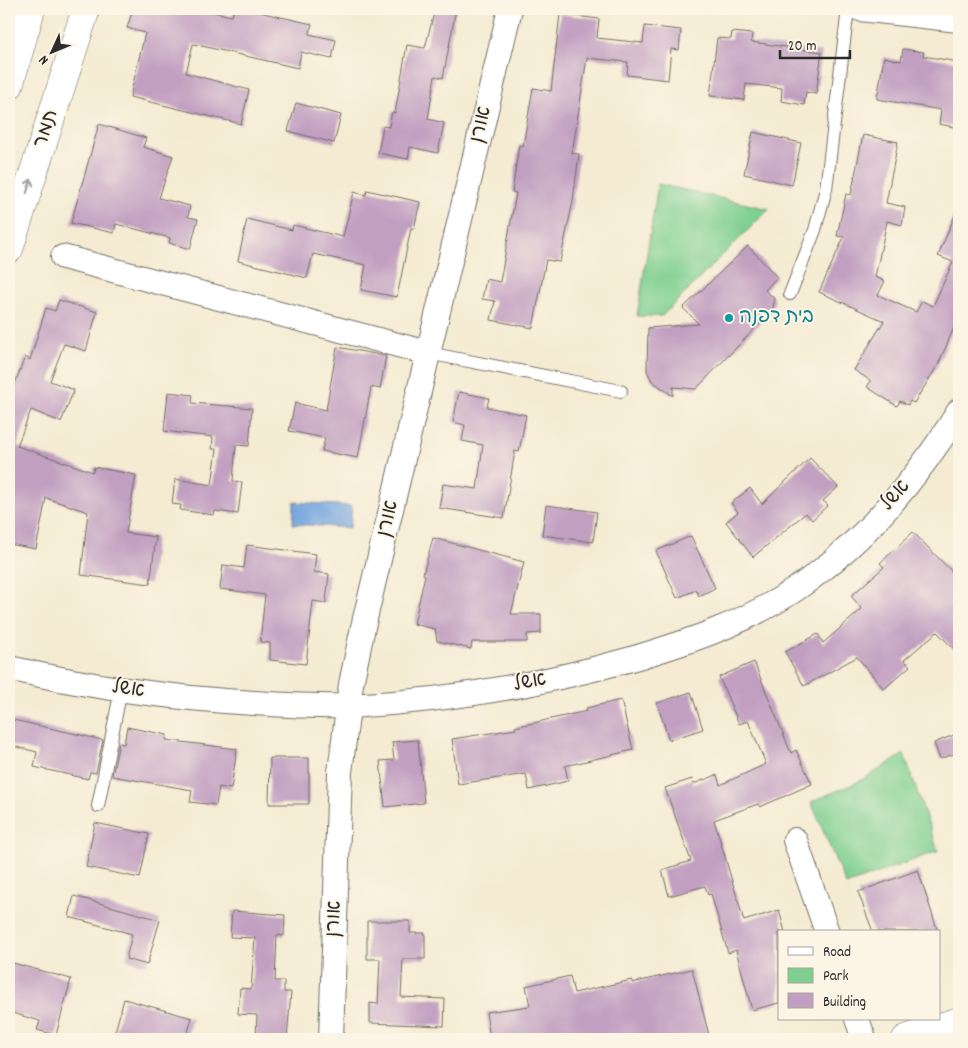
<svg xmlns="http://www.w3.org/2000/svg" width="968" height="1048" font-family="Dekko,'Playpen Sans Hebrew',sans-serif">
<rect width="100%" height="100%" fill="#fcf5e5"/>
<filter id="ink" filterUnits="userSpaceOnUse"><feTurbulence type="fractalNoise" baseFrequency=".02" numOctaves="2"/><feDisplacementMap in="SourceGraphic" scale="10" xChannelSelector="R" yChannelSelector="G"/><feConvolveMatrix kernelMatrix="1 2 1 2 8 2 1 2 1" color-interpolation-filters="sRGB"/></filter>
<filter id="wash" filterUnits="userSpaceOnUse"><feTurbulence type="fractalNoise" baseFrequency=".0096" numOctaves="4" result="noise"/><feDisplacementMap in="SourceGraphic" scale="20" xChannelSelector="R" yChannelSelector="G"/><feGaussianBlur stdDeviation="1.12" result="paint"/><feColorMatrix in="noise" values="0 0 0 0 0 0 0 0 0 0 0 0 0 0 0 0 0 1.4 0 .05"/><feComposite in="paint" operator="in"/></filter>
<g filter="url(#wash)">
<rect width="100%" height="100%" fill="#f4ebd2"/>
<g fill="#7ecf90" stroke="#547d5e">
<polygon points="658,184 769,209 662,316 637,316"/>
<polygon points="904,754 938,851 846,885 811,802 862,780"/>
</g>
<polygon fill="#75a5df" stroke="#506885" points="294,502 352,506 350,528 293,524"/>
<g id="blocks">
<g fill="#c19fc1">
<polygon points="133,9 200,9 232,16 234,9 260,9 259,12 312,24 309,34 336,40 332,59 301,52 298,68 193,44 186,73 249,90 241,124 130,97 145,33 127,28"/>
<polygon points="435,9 456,9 443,78 435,76 428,119 444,123 438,153 410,147 408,159 378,153 383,126 389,127 392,112 395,113 407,45 425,48"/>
<polygon points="560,14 599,19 597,38 643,43 645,26 681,30 679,50 671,49 668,80 627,75 628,62 587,58 572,153 579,154 573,201 560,262 546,260 533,328 491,320 495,301 482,299 486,279 500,282 516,193 512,192 519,145 523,146 533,88 551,91"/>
<polygon points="732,32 752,34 751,42 822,52 816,94 806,92 804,105 781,101 782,88 746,84 744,100 710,96 717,38 731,39"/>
<polygon points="903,49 924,52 923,56 959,62 959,128 939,124 941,110 877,99 884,57 901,61"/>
<polygon points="296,103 341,115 334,143 288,131"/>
<polygon points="99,124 146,138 143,147 173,156 159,198 190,206 188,217 198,219 190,249 169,243 170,238 116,224 114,233 71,223"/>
<polygon points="753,132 801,143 792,185 744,174"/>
<polygon points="863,135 898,142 886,203 905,207 902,225 887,221 875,277 885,281 878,295 916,312 922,301 933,306 953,262 938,256 959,205 959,316 938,365 914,403 910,401 908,405 900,401 897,406 867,387 871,381 854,370 884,321 819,292 844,237 837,236 846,194 851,195"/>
<polygon points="367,190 420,202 414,229 411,228 397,297 361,290 366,265 313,254 307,278 238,261 247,219 292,230 293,225 343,237 354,192 366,195"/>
<polygon points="748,246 777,277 765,290 775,299 772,311 696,389 673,387 673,396 652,381 647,371 648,328 699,324 683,308"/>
<polygon points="59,300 97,312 86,351 64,344 50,381 74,390 61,422 31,410 17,446 93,472 94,467 136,475 126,533 156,537 150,584 81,575 88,512 46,498 36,549 9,544 9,399 25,357 30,360 46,308 55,311"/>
<polygon points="337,347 386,356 380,389 371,387 358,458 322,451 325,438 289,431 295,403 326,410"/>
<polygon points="168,392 193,395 192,403 252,408 249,446 236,445 233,481 242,482 238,514 215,511 214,515 180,510 181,505 172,504 175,479 212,485 217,449 212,449 213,437 164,431"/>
<polygon points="459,392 489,398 487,407 526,415 519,452 515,451 504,518 439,508 443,484 477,489 483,445 462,441 465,425 453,422"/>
<polygon points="810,458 838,487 823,501 828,505 812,520 806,513 753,557 726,522 738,512 731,503 750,488 762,504"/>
<polygon points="546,505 597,512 593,542 542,535"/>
<polygon points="913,532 959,579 959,654 937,632 904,660 910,666 884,689 857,657 804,686 785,652 818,634 823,643 862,609 851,596 884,567 880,563"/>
<polygon points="691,536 715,588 699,596 696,590 677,598 656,551"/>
<polygon points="433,538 524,562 511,614 541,614 541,633 527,634 527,642 472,642 471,649 437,641 435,629 414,624 425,575 423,574"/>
<polygon points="247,545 316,554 314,572 329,574 326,603 313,601 306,664 270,660 270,643 260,642 265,595 220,589 223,565 244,568"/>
<polygon points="754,662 791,753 796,750 812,784 760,807 758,804 714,820 744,921 779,910 785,932 779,932 779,1003 752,1010 736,950 728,953 711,894 708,895 705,886 669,896 662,870 691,861 665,788 692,779 693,784 717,775 720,785 766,764 748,721 739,724 719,677"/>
<polygon points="691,692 703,729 669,740 657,703"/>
<polygon points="621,700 633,750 565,766 568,781 529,790 526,774 458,784 452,739 516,729 515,727 587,711 586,708"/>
<polygon points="9,719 103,740 96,773 90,772 88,779 34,767 37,752 9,745"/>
<polygon points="127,727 167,735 166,740 237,749 231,789 219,787 216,805 190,802 192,790 112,776 119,743 124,744"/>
<polygon points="959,733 959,752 940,759 934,743"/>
<polygon points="418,740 424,803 385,807 380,761 394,760 392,742"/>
<polygon points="270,758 309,758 309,804 269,804"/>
<polygon points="95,823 149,834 140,878 86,867"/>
<polygon points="918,870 938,932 873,932 858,892"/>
<polygon points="74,896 160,920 147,965 126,959 132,934 69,917"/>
<polygon points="232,911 285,915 284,936 277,935 275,981 284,981 284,992 291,992 287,1039 256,1039 257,1015 238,1014 240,988 251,989 255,938 230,937"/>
<polygon points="367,921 410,921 410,933 425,933 425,959 403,959 401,997 445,999 444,1026 370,1023 370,1003 378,1004 380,959 367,959"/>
<polygon points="9,962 71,979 56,1035 37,1030 40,1021 9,1012"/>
<polygon points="692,969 710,1039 490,1039 486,1012 530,1006 526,986 570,976 574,993 632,980 632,983"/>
<polygon points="124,999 192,1018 186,1039 113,1039"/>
</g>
</g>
</g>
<g filter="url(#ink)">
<use href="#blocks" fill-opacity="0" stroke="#716e65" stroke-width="1"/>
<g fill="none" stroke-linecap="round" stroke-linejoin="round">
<g stroke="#716e65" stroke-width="14">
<g id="lane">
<polyline points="790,294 815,230 826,189 848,9"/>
<polyline points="428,353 621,391"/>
<polyline points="98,806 121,689"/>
</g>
</g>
<g stroke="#716e65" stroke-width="26">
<g id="street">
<polyline points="860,9 959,20"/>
<polyline points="63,257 428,353"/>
<path d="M9,668C89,687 172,698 254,703C286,705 318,707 350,706C444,701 540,685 631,659C689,642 745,623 796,589C862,544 917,479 959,411"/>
<polyline points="795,840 827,932"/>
<polyline points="857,1019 864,1039"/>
<polyline points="331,1039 340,772 351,684 363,627 510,9"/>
</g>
</g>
<g stroke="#716e65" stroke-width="29">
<g id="secondary">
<polyline points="9,86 31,9"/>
<polyline points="9,249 86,9"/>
<polyline points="906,1039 959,1021"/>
</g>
</g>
<use href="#lane" stroke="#fff" stroke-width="12"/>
<use href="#street" stroke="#fff" stroke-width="24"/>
<use href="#secondary" stroke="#fff" stroke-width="28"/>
</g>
<defs><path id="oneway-shaft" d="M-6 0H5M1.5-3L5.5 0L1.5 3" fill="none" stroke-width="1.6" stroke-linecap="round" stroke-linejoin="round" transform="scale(1.25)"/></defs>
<use stroke="#a0a0a0" href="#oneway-shaft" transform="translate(29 186) rotate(-72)"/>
</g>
<circle fill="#0f9aa8" stroke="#fcf5e5" stroke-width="2" cx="729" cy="318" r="5"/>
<g text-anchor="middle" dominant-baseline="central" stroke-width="4" stroke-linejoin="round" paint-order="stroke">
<g font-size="20" fill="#2b2b2b" stroke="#fcf5e5">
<text transform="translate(482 125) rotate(-77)">אורן</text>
<text transform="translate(47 129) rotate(-72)">תמר</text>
<text transform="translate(896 496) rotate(-49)">אשל</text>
<text transform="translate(389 519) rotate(-77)">אורן</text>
<text transform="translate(530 683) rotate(-11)">אשל</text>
<text transform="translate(128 690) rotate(8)">אשל</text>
<text transform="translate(335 919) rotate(-88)">אורן</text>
</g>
<g font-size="20" fill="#0d838f" stroke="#fcf5e5" text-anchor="start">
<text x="739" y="318">בית דפנה</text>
</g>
</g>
<rect width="968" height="1048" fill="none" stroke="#fcf5e5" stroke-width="30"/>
<rect x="778" y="930" width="162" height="90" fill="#fcf5e5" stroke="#a8a49b"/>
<rect x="788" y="947" width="25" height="8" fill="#ffffff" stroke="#a8a49b"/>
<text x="823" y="956" font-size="15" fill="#2b2b2b">Road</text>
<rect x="788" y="968" width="25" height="15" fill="#7ecf90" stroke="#a8a49b"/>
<text x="823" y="980" font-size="15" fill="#2b2b2b">Park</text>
<rect x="788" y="993" width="25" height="15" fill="#c19fc1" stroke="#a8a49b"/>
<text x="823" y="1006" font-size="15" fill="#2b2b2b">Building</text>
<g transform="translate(52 52) rotate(226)" stroke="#fcf5e5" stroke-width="4" paint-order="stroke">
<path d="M0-4L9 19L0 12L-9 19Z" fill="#2b2b2b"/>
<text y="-8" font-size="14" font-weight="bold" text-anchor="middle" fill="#2b2b2b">N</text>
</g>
<path d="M780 50v8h70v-8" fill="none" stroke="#2b2b2b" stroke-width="2.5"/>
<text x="788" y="50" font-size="15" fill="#2b2b2b" stroke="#fcf5e5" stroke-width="4" paint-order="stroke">20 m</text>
</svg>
